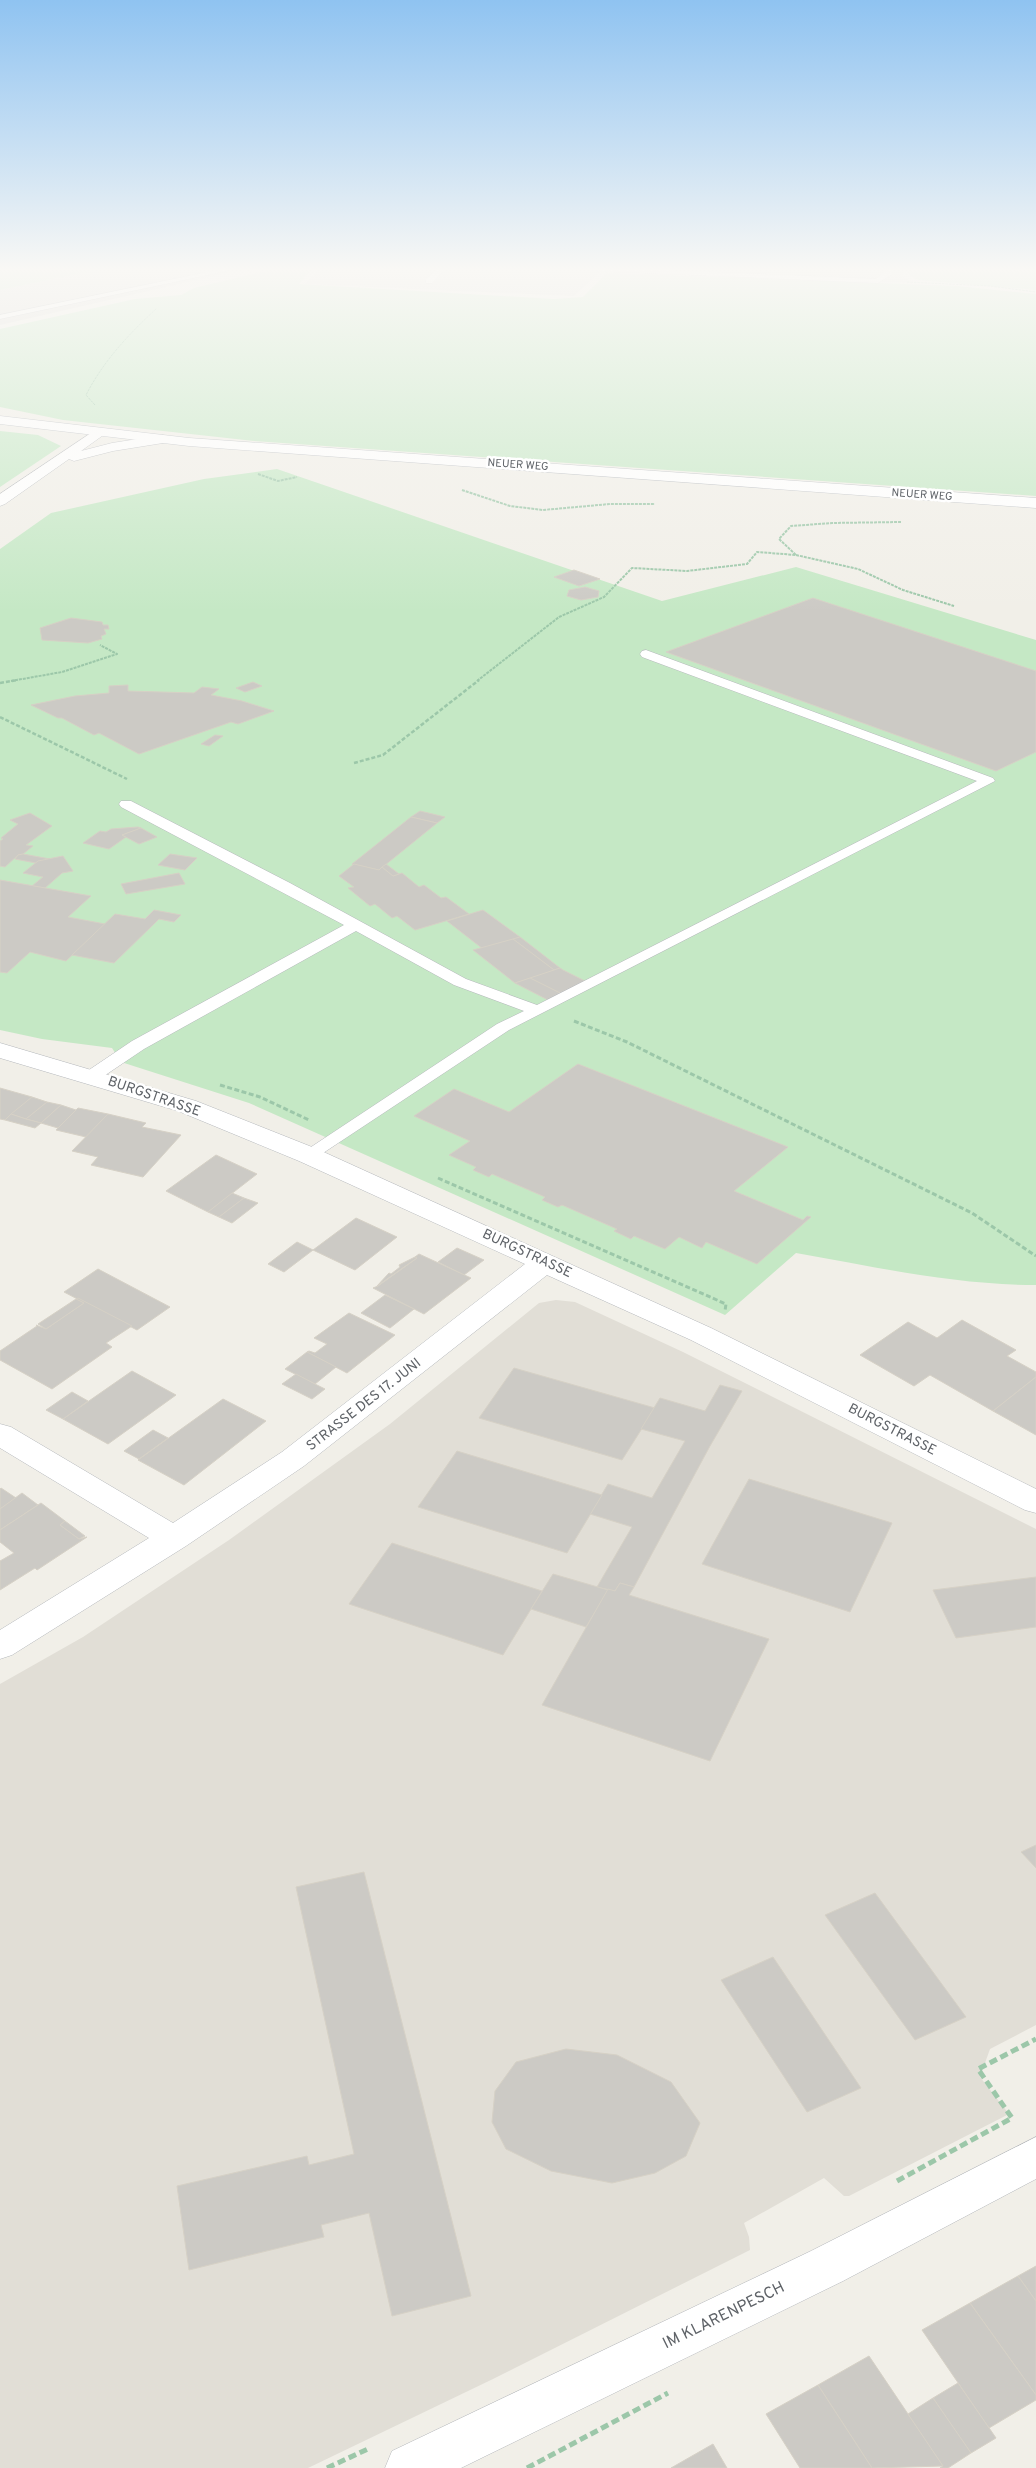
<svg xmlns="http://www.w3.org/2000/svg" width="1036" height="2468" font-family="Overpass,sans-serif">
<rect width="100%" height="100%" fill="#f1efe8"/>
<g fill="#e0deda">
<polygon points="111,267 253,267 0,325 0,290"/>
<polygon points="321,267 904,267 903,277 912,283 601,271 574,296 305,284"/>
</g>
<polygon fill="#e1ded6" points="556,1300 575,1302 683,1352 1036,1529 1036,2025 990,2049 980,2077 1009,2114 849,2196 844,2196 824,2178 744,2223 749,2237 750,2250 493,2379 308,2468 0,2468 0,1684 83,1637 229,1540 390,1424 539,1303"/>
<g fill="#c5e8c5">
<polygon points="0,267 111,267 0,290"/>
<polygon points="282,267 313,267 299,284 554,299 583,297 607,273 957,286 1036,294 1036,496 254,441 63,420 0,407 0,329 135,299 181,295 194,288"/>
<polygon points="909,267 1036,267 1036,290 918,280 909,275"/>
<polygon points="0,431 38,435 61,446 0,487"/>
<path d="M277,469L662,601L796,567L1036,640V1285C956,1285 875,1267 796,1253L725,1315L249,1103L121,1062L112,1048L42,1039L0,1030V549L51,513L204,479Z"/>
</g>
<g fill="#cccac5" stroke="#d6d1c6">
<polygon points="574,570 600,579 579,586 554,577"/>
<polygon points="585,587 599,591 598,597 581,600 567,596 569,590"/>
<polygon points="813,598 1036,671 1036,752 996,771 666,652"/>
<polygon points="71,618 102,622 103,625 108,625 109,629 104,629 106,634 101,636 102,639 88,643 42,640 40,628"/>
<polygon points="253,682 262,686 245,692 236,688"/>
<polygon points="128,685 128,691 194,693 202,687 219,689 211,695 242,701 274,711 238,724 231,722 139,754 99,733 94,735 62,718 58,718 31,705 75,696 109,693 109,686"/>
<polygon points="215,735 223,736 209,746 201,744"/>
<polygon points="420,811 445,817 437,823 411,817"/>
<polygon points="30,813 52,826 26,845 33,846 23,854 18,855 5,867 0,866 0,841 3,839 1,838 18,824 10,820"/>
<polygon points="411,817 437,823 379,870 352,864"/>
<polygon points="138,827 141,828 122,835 126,837 109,849 83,843 100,831 106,832 111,829"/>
<polygon points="141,828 157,837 139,844 122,835"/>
<polygon points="23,854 50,859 36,863 15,859 18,855"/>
<polygon points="170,854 197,858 185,870 158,865"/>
<polygon points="63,856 73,871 62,873 45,888 32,886 43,877 23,873 38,861"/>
<polygon points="354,864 379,870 382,867 393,876 402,873 419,887 424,885 441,898 446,897 469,914 415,930 397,916 392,918 375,904 370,906 348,888 354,887 339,876"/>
<polygon points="386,864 399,874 393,876 382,867"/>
<polygon points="179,873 185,884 126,894 121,884"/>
<polygon points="0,880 91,896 68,917 105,924 66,961 30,952 7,973 0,972"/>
<polygon points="154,910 181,915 174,922 159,919 114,963 72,955 115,914 145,919"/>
<polygon points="483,910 520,937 483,949 447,921"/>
<polygon points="520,937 560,968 554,970 513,939"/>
<polygon points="513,939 554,970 555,970 515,983 473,950"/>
<polygon points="560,968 563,970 589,983 562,994 530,978"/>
<polygon points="530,978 562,994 550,1001 515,983"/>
<polygon points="578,1064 788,1147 734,1191 803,1220 807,1216 811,1217 757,1264 706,1242 702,1248 679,1237 665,1249 634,1236 631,1239 614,1231 617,1229 562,1205 558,1207 542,1200 545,1197 492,1174 489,1177 473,1170 476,1167 449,1155 470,1141 414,1116 454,1089 509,1112"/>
<polygon points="0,1088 32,1097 5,1120 0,1119"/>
<polygon points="32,1097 47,1102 26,1119 11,1114"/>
<polygon points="47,1102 61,1105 41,1123 26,1119"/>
<polygon points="61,1105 76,1110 58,1128 41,1123"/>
<polygon points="78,1108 108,1114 86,1137 56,1130"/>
<polygon points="11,1114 26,1119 41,1123 35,1128 5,1120"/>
<polygon points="108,1114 146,1123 142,1127 181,1135 143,1177 91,1165 98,1157 72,1151"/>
<polygon points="216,1155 257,1174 208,1212 166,1191"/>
<polygon points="232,1193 244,1198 219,1217 208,1212"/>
<polygon points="244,1198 258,1203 232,1223 219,1217"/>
<polygon points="356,1218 397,1237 355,1270 313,1250"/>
<polygon points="297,1242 313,1250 284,1272 268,1264"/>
<polygon points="457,1248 484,1260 464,1275 438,1262"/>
<polygon points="419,1254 471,1278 424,1314 373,1288 378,1286 417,1258 415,1257"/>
<polygon points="415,1257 417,1258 377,1286 389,1273 391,1274 400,1267 399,1265"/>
<polygon points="98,1269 170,1307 137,1330 64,1292"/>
<polygon points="385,1295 414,1309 390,1328 361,1313"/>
<polygon points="78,1298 132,1326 106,1343 112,1347 52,1389 0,1360 0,1351 37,1326 36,1325 46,1329 84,1303 76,1299"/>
<polygon points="76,1299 84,1303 46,1329 38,1324"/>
<polygon points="349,1313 395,1335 347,1373 307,1352 309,1351 315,1353 327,1344 314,1338"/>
<polygon points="962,1320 1016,1350 1007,1356 1036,1372 1036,1377 993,1411 930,1375 914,1386 860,1355 908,1322 937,1338"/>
<polygon points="307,1352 336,1367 315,1384 285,1369"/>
<polygon points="514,1368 655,1408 622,1460 479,1418"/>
<polygon points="132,1371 176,1395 108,1444 63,1419"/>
<polygon points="296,1374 315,1384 325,1389 312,1399 282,1384"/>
<polygon points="1036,1377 1036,1435 993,1411"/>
<polygon points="720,1385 742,1391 710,1446 634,1587 620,1583 615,1591 597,1587 632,1527 590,1514 608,1484 652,1498 685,1441 641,1429 660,1398 705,1411"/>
<polygon points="72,1392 88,1401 63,1419 46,1410"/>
<polygon points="223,1399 266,1421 184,1485 138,1460"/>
<polygon points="153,1430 168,1438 139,1459 124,1451"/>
<polygon points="457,1451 602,1495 567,1553 418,1507"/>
<polygon points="749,1479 892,1523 850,1612 702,1564"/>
<polygon points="1,1488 16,1498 0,1509 0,1489"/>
<polygon points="22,1493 38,1505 0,1530 0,1509"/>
<polygon points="41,1503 65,1521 60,1525 79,1539 87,1537 37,1570 35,1568 0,1590 0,1561 14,1553 0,1542 0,1530"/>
<polygon points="65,1521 85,1536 79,1539 60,1525"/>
<polygon points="392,1543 542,1591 503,1655 349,1604"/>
<polygon points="553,1574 608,1590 586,1627 531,1609"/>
<polygon points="1036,1577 1036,1627 956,1638 933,1590"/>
<polygon points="620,1583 634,1587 629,1595 769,1639 710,1761 542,1705 608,1589 615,1591"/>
<polygon points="1036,1845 1036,1868 1021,1852"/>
<polygon points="364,1872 471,2296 392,2316 369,2213 321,2225 324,2237 189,2270 177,2186 307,2156 309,2165 354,2154 296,1887"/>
<polygon points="875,1893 966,2017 915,2040 825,1915"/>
<polygon points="773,1957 861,2088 807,2112 721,1980"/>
<polygon points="566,2049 617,2055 671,2082 700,2123 686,2156 655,2173 612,2183 551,2171 506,2149 492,2122 495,2091 516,2062"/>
<polygon points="1036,2266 1036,2301 1018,2276"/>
<polygon points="1018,2276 1036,2301 1036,2395 970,2303"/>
<polygon points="970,2303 1036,2395 1036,2400 989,2428 922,2330"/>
<polygon points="869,2356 908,2414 943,2466 872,2468 818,2385"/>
<polygon points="958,2383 996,2438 971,2453 933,2398"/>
<polygon points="818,2385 872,2468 800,2468 766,2414"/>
<polygon points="933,2398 971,2453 948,2468 940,2468 943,2466 908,2414"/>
<polygon points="713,2444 727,2468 671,2468"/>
</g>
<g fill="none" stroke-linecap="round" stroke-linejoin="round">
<g stroke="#b5b8bc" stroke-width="1">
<g id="service">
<polygon points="232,267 245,267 0,319 0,315"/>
<polygon points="440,267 448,267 432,283 426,283 426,279"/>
<polygon points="550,267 596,267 876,279 884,273 885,267 891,267 892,274 878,283 554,269"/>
<polygon points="646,650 993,778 995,781 509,1030 314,1159 302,1159 299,1155 497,1024 524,1011 454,985 356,931 144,1049 98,1080 86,1080 84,1076 86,1072 132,1041 344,925 121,807 119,804 121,801 131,801 290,883 466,979 537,1005 977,781 642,657 640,654 642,651"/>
</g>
</g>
<g stroke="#b5b8bc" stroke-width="1">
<g id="minor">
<polygon points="97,429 104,433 102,436 81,451 112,443 163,435 170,439 163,443 113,451 74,461 69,459 5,504 0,506 0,494"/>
<polygon points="0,1043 196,1101 317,1149 711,1328 1036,1489 1036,1513 1025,1510 691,1340 547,1275 304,1466 186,1546 12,1655 0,1659 0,1630 149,1538 0,1448 0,1424 11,1427 173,1523 282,1452 525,1264 299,1161 178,1111 0,1058"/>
<polygon points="1036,2137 1036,2179 843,2281 461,2468 385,2468 392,2451 811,2251"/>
</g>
</g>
<g stroke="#b6babf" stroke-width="1">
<polygon id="secondary" points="0,416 189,438 1036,498 1036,508 189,446 0,424"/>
</g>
<g stroke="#9cc7a9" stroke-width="1" stroke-dasharray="2.5 1" stroke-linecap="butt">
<polyline points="264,269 276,267"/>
<polyline points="907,282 990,286 1036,292"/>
<path d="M95,405L86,395C104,360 129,334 157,308"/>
</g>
<g stroke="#9cc7a9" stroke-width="2" stroke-dasharray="3 1" stroke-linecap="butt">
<polyline points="258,474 278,481 297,477"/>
<polyline points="462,490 510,506 543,510 610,504 655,504"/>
<polyline points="796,555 858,569 903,590 954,606"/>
<polyline points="11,681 62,672 117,654 100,645"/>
<polyline points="477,681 559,617 604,597 632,568 687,571 747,564 757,552 796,555 779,539 791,526 832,523 901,522"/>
</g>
<g stroke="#9cc7a9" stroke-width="2.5" stroke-dasharray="4 2" stroke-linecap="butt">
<polyline points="0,683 18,680"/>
<polyline points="0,717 127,779"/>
<polyline points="354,763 383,755 479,680"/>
</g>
<g stroke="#9cc7a9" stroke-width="3" stroke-dasharray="5 2.5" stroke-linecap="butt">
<polyline points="574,1021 627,1042 972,1213 1036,1256"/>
<polyline points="220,1085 260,1097 309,1120"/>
<polyline points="438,1178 726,1304 725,1311"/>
</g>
<g stroke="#9cc7a9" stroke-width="5" stroke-dasharray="8 4" stroke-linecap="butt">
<polyline points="897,2181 1012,2118 978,2069 1036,2039"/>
<polyline points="327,2468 370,2448"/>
<polyline points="527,2468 668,2393"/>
</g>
<use href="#service" fill="#fff" fill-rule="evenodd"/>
<use href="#minor" fill="#fff" fill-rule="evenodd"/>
<use href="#secondary" fill="#fff" fill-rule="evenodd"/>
</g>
<linearGradient id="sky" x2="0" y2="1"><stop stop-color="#8fc3f1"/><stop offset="0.44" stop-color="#f9f8f5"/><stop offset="1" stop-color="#f9f8f5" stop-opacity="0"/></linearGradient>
<rect width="1036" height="612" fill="url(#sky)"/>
<g text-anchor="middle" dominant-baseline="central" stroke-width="5" stroke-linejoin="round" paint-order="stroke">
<g font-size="11" fill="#5f6368" stroke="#fff">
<text transform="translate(518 465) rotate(4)">NEUER WEG</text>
<text transform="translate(922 495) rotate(4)">NEUER WEG</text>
</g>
<g font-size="14" fill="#5f6368" stroke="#fff">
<text transform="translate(154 1097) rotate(19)">BURGSTRASSE</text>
<text transform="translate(527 1254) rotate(25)">BURGSTRASSE</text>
<text transform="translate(364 1405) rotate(-38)">STRASSE DES 17. JUNI</text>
<text transform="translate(892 1430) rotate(27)">BURGSTRASSE</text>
</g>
<g font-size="16" fill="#5f6368" stroke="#fff">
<text transform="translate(724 2316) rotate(-26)">IM KLARENPESCH</text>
</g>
</g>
</svg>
